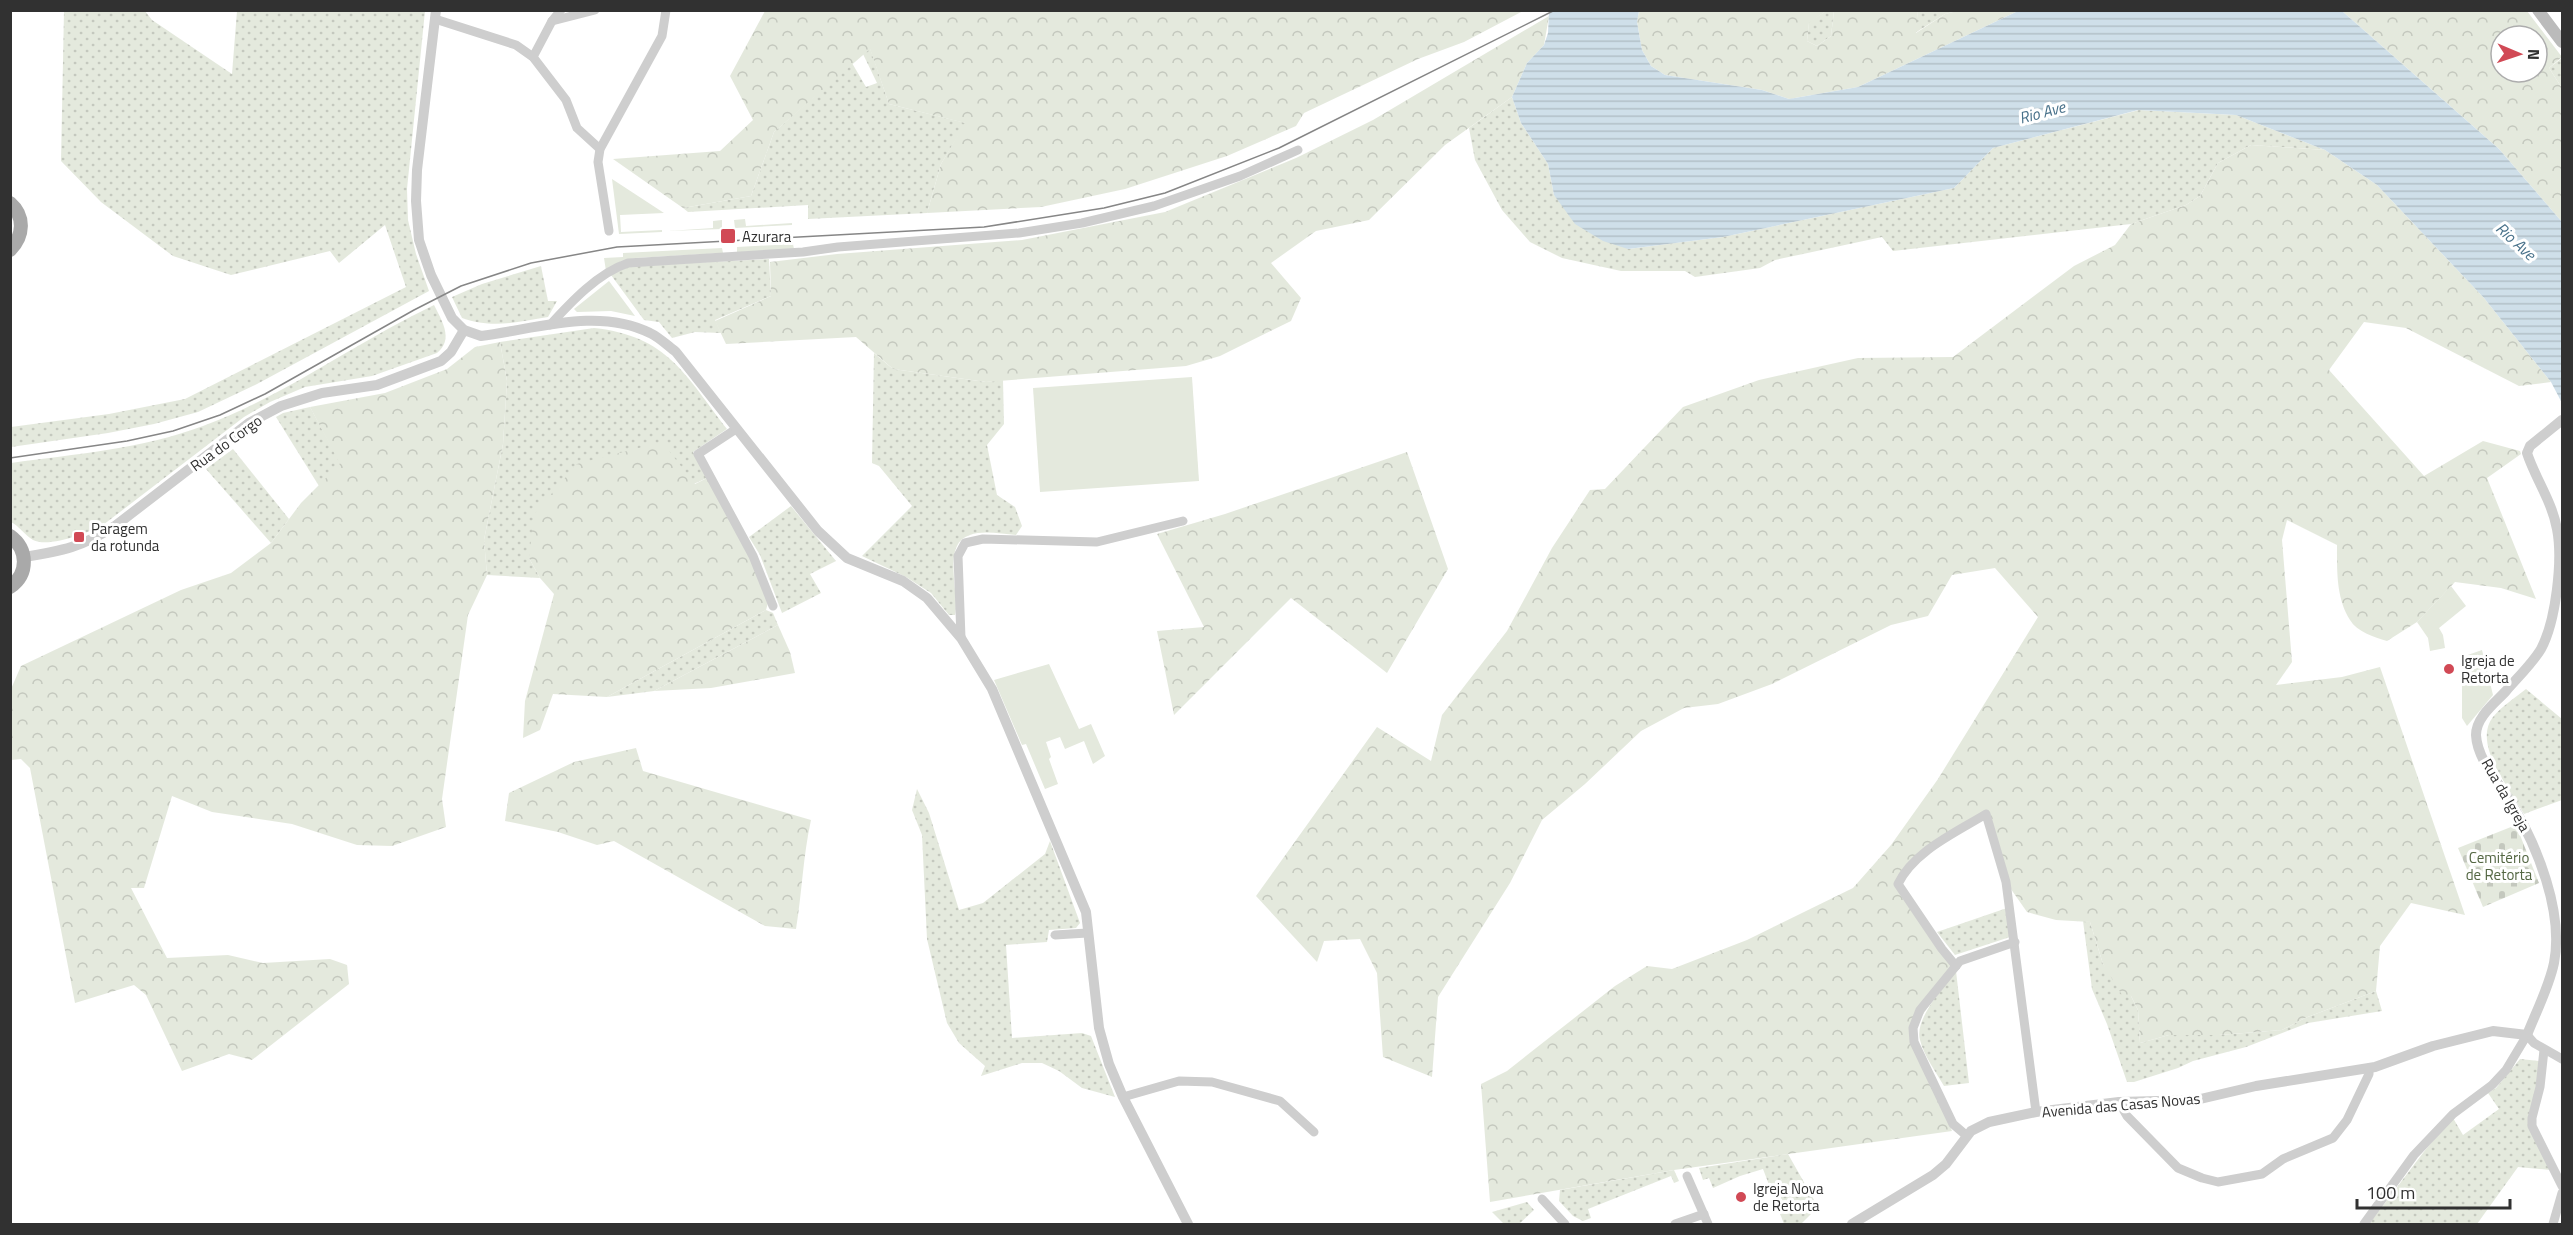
<svg xmlns="http://www.w3.org/2000/svg" width="2573" height="1235" font-family="'Titillium Web',sans-serif">
<defs>
<pattern id="grass-dots" width="8" height="8" patternUnits="userSpaceOnUse" patternTransform="scale(1.5)"><rect width="8" height="8" fill="#e4e9dd"/><path d="M2 2h.1M6 6h.1" fill="none" stroke="#c4c8be" stroke-width="1.8" stroke-linecap="round"/></pattern>
<pattern id="forest-crowns" width="20" height="18" patternUnits="userSpaceOnUse" patternTransform="scale(1.5)"><rect width="20" height="18" fill="#e4e9dd"/><path d="M2 6a3 3 0 1 1 6 0M12 15a3 3 0 1 1 6 0" fill="none" stroke="#c4c8be"/></pattern>
<pattern id="cemetery-stones" width="16" height="16" patternUnits="userSpaceOnUse" patternTransform="scale(1.5)"><rect width="16" height="16" fill="#e4e9dd"/><path d="M2 7V4a2 2 0 0 1 4 0v3zM10 15v-3a2 2 0 0 1 4 0v3z" fill="#c4c8be"/></pattern>
<pattern id="water-rules" width="6" height="5" patternUnits="userSpaceOnUse" patternTransform="scale(1.5)"><rect width="6" height="5" fill="#cfdfe9"/><path d="M0 2.5h6" fill="none" stroke="#b2c0c8"/></pattern>
</defs>
<rect width="100%" height="100%" fill="#fff"/>
<g fill="url(#grass-dots)">
<polygon points="64,11 145,11 152,20 232,74 237,11 425,11 407,189 408,220 416,254 429,291 257,384 198,412 154,424 108,433 11,447 11,427 109,414 185,399 406,287 385,225 339,263 330,251 231,275 173,256 101,202 61,161"/>
<polygon points="1826,11 1834,11 1831,36 1817,46 1807,41 1809,22"/>
<polygon points="1918,11 1957,11 1945,14 1915,33"/>
<polygon points="870,48 889,104 966,123 941,164 927,213 808,219 808,205 688,212 683,208 751,196 774,132 852,63 866,87 877,83 863,54"/>
<polygon points="2562,58 2562,88 2549,68"/>
<polygon points="1512,97 1521,123 1548,164 1554,195 1628,249 1723,237 1954,188 1993,148 2139,110 2236,115 2325,150 2251,145 2218,163 2200,196 2186,205 2131,224 1893,251 1882,237 1775,260 1760,268 1695,277 1685,271 1621,271 1562,258 1530,242 1502,210 1475,160 1469,128"/>
<polygon points="769,259 771,296 715,320 721,333 695,332 672,338 659,322 644,320 611,275 616,271 631,266"/>
<path d="M541,266L548,301H557L548,317C517,322 493,329 462,318L452,297L482,284Z"/>
<path d="M434,305C442,321 454,339 437,353L372,376L305,387L270,402L244,417L103,525C88,533 49,548 33,540C25,535 19,526 11,522V463C75,454 142,449 203,426C285,396 356,342 434,305Z"/>
<path d="M594,328C668,336 685,375 727,429L693,452L707,478L529,558L540,578L487,575L484,540L503,444L507,381L500,342Z"/>
<path d="M874,353L893,369L986,382L1003,380L1004,424L987,445L997,495L1015,507L1022,526L1016,535C1002,534 983,530 970,535C941,544 960,592 955,615H949L931,593L906,577L862,556L912,506L879,466L872,463Z"/>
<polygon points="310,407 341,464 319,486 276,417 283,413"/>
<polygon points="233,449 289,519 271,543 206,469"/>
<polygon points="791,506 836,561 810,574 821,593 782,613 760,555 749,537"/>
<polygon points="766,610 773,613 778,625 654,691 607,697"/>
<path d="M2526,689L2562,719V800L2524,814C2510,789 2472,744 2493,717C2502,706 2516,697 2526,689Z"/>
<polygon points="917,789 929,813 959,910 983,903 1045,854 1050,841 1080,923 1076,928 1049,930 1047,942 1006,945 1012,1038 1082,1033 1091,1036 1115,1097 1082,1088 1059,1071 1042,1063 1022,1063 981,1076 985,1066 959,1043 947,1023 927,939 922,835 912,810"/>
<polygon points="2007,908 2010,937 1955,955 1937,932"/>
<polygon points="2083,921 2090,922 2103,964 2131,996 2138,1010 2140,1043 2169,1035 2219,1035 2282,1030 2305,1018 2376,991 2382,1011 2308,1023 2246,1047 2193,1061 2178,1068 2134,1082 2127,1082 2107,1024 2092,989"/>
<path d="M1956,971L1969,1083L1944,1086C1936,1072 1924,1056 1920,1040C1914,1019 1944,987 1956,971Z"/>
<polygon points="2520,1059 2539,1061 2538,1084 2528,1117 2551,1170 2518,1167 2477,1224 2369,1224 2426,1149 2453,1118 2463,1135 2499,1109 2488,1093 2496,1088"/>
<polygon points="1788,1154 1818,1207 1801,1224 1784,1224 1763,1169 1740,1176 1713,1188 1709,1178 1703,1180 1699,1168"/>
<polygon points="1674,1170 1679,1181 1674,1183 1671,1176 1588,1209 1591,1218 1583,1221 1573,1216 1559,1201 1560,1190"/>
<polygon points="1527,1202 1534,1210 1519,1224 1504,1224 1492,1212"/>
</g>
<g fill="url(#forest-crowns)" fill-rule="evenodd">
<polygon points="765,11 765,10 1523,11 1464,42 1418,59 1304,113 1296,126 1227,156 1125,189 1041,207 927,213 941,164 965,123 889,104 870,49 774,132 751,196 683,208 613,159 720,151 753,120 730,76"/>
<polygon points="1639,11 1826,11 1809,23 1807,41 1817,46 1831,36 1834,11 1918,11 1916,33 1945,14 1957,11 2018,11 1858,87 1789,99 1762,90 1665,75 1651,66 1642,50 1637,22"/>
<path d="M2342,11H2527L2562,57L2549,68L2562,88V222L2499,149ZM2501,36H2537V72H2501Z"/>
<polygon points="1549,16 1544,45 1527,63 1512,97 1445,145 1369,220 1316,231 1271,263 1301,298 1291,321 1220,356 1186,366 986,382 893,369 856,337 726,344 715,321 771,296 770,262 837,254 1022,240 1165,212 1296,158 1373,120"/>
<path d="M2251,145L2325,150L2377,185L2484,298L2551,382L2519,386L2406,328L2364,322L2329,370L2424,476L2483,441L2520,451L2521,454L2487,478L2536,599L2501,588L2455,582L2417,622L2387,641C2374,637 2357,632 2350,620C2336,598 2337,570 2337,545L2287,520L2282,540L2292,662L2276,685L2342,677L2380,667L2465,915L2411,903L2380,946L2376,991L2305,1018L2282,1030L2219,1035H2169L2140,1043L2138,1010L2131,996L2122,995L2103,964L2090,922L2056,920L2027,912L2006,882L1986,815L1926,851L1898,884L1956,966L1913,1029L1916,1045L1952,1131L1674,1170L1490,1202L1481,1084L1507,1071L1615,986L1647,966L1672,969L1747,940L1853,888L1891,845L1938,779L2038,617L1995,568L1952,575L1928,616L1891,625L1772,684L1718,704L1684,708L1641,731L1585,784L1542,820L1510,883L1438,997L1432,1077L1383,1057L1377,973L1360,939L1324,941L1317,962L1256,896L1377,727L1431,761L1442,715L1507,631L1552,548L1590,490L1605,489L1683,407L1759,380L1858,358L1953,357L2074,266L2115,245L2131,224L2186,205L2200,196L2218,163Z"/>
<polygon points="500,342 507,381 503,444 484,540 487,575 468,615 442,799 446,827 392,846 357,845 292,824 212,812 172,796 144,888 131,888 167,958 228,955 263,963 330,959 347,965 349,984 252,1060 229,1054 182,1071 146,995 134,985 75,1003 30,768 21,759 11,760 11,689 21,666 181,590 231,573 271,543 301,503 340,464 310,407 385,393 447,369 475,347"/>
<polygon points="662,442 695,484 707,478 750,557 768,603 766,610 607,697 553,694 540,730 523,738 525,701 554,594 540,578 529,558 534,514 577,464"/>
<polygon points="1407,452 1448,569 1387,673 1291,598 1174,715 1157,631 1204,627 1157,534 1225,514"/>
<polygon points="778,625 790,652 795,673 711,688 654,691"/>
<path d="M636,748L643,771L811,820C803,856 802,893 796,929L765,926L614,841L597,845L558,832L505,821L509,793L574,762Z"/>
</g>
<polygon fill="url(#cemetery-stones)" points="2516,825 2539,883 2483,907 2458,848"/>
<g fill="#e4e9dd">
<polygon points="612,179 664,213 620,215 621,232 662,230 662,232 619,234"/>
<polygon points="745,219 746,226 792,223 792,225 735,228 734,220"/>
<polygon points="722,220 722,229 668,231 713,228 713,221"/>
<polygon points="793,244 794,249 635,258 621,261 606,271 604,258 623,257 623,253 722,248 723,253 737,252 737,247"/>
<polygon points="609,281 635,316 611,311 577,312 574,309"/>
<polygon points="1192,377 1199,481 1040,492 1033,388"/>
<polygon points="2451,586 2466,606 2439,628 2443,635 2445,648 2430,651 2428,638 2417,622"/>
<polygon points="2482,650 2493,695 2467,726 2462,718 2462,657"/>
<polygon points="1049,664 1079,729 1091,724 1105,756 1093,764 1084,741 1065,749 1060,737 1046,742 1051,757 1049,759 1058,784 1045,789 1026,744 1022,745 994,680"/>
</g>
<polygon fill="url(#water-rules)" points="1549,11 1639,11 1637,22 1642,50 1651,66 1665,75 1762,90 1789,99 1858,87 2018,11 2342,11 2499,149 2562,222 2562,403 2551,382 2484,298 2377,185 2325,150 2236,115 2138,110 1993,148 1954,188 1723,237 1628,249 1603,241 1575,224 1554,195 1548,164 1521,123 1512,97 1527,63 1544,45 1548,33"/>
<g fill="none" stroke-linecap="round" stroke-linejoin="round">
<g stroke="#cecece" stroke-width="9">
<polyline points="435,19 516,45 533,57 566,100 577,128 600,149"/>
<polyline points="552,21 595,10"/>
<polyline points="533,57 552,21 561,10"/>
<polyline points="609,231 598,162 600,149 662,36 666,10"/>
<path d="M550,325C571,302 598,273 628,263L803,252L838,247L1019,233L1082,223L1154,206L1240,176L1298,150"/>
<polyline points="736,429 698,454 753,556 773,606"/>
<polyline points="961,638 958,556 965,543 983,539 1097,542 1183,521"/>
<polyline points="1055,935 1087,933"/>
<path d="M1956,966L1942,949L1898,884C1914,851 1955,833 1986,814L2006,882L2036,1112"/>
<polyline points="2544,1050 2540,1087 2532,1118 2532,1126 2562,1186"/>
<polyline points="1123,1097 1179,1081 1212,1082 1280,1101 1314,1132"/>
<polyline points="2119,1102 2127,1116 2178,1168 2202,1178 2218,1182 2262,1174 2283,1159 2333,1138 2347,1120 2369,1074 2369,1068"/>
<polyline points="1967,1136 1953,1124 1914,1042 1913,1028 1920,1010 1960,961 2015,942"/>
<polyline points="1687,1176 1708,1224"/>
<polyline points="1542,1199 1565,1224"/>
<polyline points="1675,1224 1704,1214"/>
<polyline points="2364,1224 2414,1155 2453,1114 2492,1085 2506,1070 2527,1035 2534,1043 2562,1059"/>
<polyline points="2553,1224 2562,1193"/>
</g>
<g stroke="#cecece" stroke-width="10">
<path d="M436,10L417,170L416,201L419,240L431,275L452,318L464,330L481,336C536,329 598,307 650,333C659,337 668,346 676,352L818,531L847,558L903,581L927,598L961,638L992,689L1086,912L1099,1028L1109,1064L1123,1097L1188,1224"/>
<path d="M24,557C62,551 82,547 115,526L249,423L281,406L322,393L377,385L441,361L451,352L464,330"/>
<path d="M1852,1224L1933,1175L1946,1164L1971,1131L1989,1122L2036,1112L2119,1102L2196,1100L2256,1086L2375,1067L2433,1046L2493,1031L2527,1035C2536,1012 2549,987 2554,963C2564,912 2537,845 2511,803C2499,783 2477,759 2476,735C2476,717 2495,703 2506,691C2517,678 2532,664 2541,649C2556,621 2563,560 2557,529C2552,501 2535,478 2527,453L2530,446L2562,420"/>
</g>
<polyline stroke="#bbb" stroke-width="12" points="2538,10 2562,42"/>
<g stroke="#a9a9a9" stroke-width="14">
<path d="M10,203C25,216 24,236 10,250"/>
<path d="M10,536C28,549 29,574 10,587"/>
</g>
<polyline stroke="#868686" stroke-width="1.5" points="10,458 127,441 173,431 220,415 265,394 414,310 461,286 531,263 617,247 984,227 1104,208 1165,193 1279,148 1555,10"/>
</g>
<g fill="#d14955" stroke="#fff" stroke-width="2">
<rect x="720" y="228" width="16" height="16" rx="3"/>
<rect x="73" y="531" width="12" height="12" rx="3"/>
<circle cx="2449" cy="669" r="6"/>
<circle cx="1741" cy="1197" r="6"/>
</g>
<g text-anchor="middle" dominant-baseline="central" stroke-width="6" stroke-linejoin="round" paint-order="stroke">
<g font-size="15" fill="#313131" stroke="#fff" text-anchor="start">
<text x="742" y="236">Azurara</text>
<text x="91" y="528">Paragem<tspan x="91" dy="17">da rotunda</tspan></text>
<text x="2461" y="660">Igreja de<tspan x="2461" dy="17">Retorta</tspan></text>
<text x="1753" y="1188">Igreja Nova<tspan x="1753" dy="17">de Retorta</tspan></text>
</g>
<g font-size="15" fill="#313131" stroke="#fff">
<text transform="translate(226 443) rotate(-36)">Rua do Corgo</text>
<text transform="translate(2506 795) rotate(60)">Rua da Igreja</text>
<text transform="translate(2121 1105) rotate(-5)">Avenida das Casas Novas</text>
</g>
<g font-size="15" fill="#546743" stroke="#fff">
<text x="2499" y="857">Cemitério<tspan x="2499" dy="17">de Retorta</tspan></text>
</g>
<g font-size="16" font-style="italic" fill="#48718a" stroke="#fff">
<text transform="translate(2042 112) rotate(-15)">Rio Ave</text>
<text transform="translate(2516 241) rotate(42)">Rio Ave</text>
</g>
</g>
<rect width="2573" height="1235" fill="none" stroke="#313131" stroke-width="24"/>
<g transform="translate(2519 54) rotate(92)"><circle r="28" fill="#ffffff" stroke="#adadad" stroke-width="1.5"/>
<path d="M0-4.5L10 22L0 15L-10 22Z" fill="#d14955"/>
<text y="-9" font-size="16" font-weight="bold" text-anchor="middle" fill="#313131">N</text>
</g>
<path d="M2357 1199v9h153v-9" fill="none" stroke="#313131" stroke-width="3"/>
<text x="2366" y="1199" font-size="18" fill="#313131" stroke="#ffffff" stroke-width="4.5" paint-order="stroke">100 m</text>
</svg>
